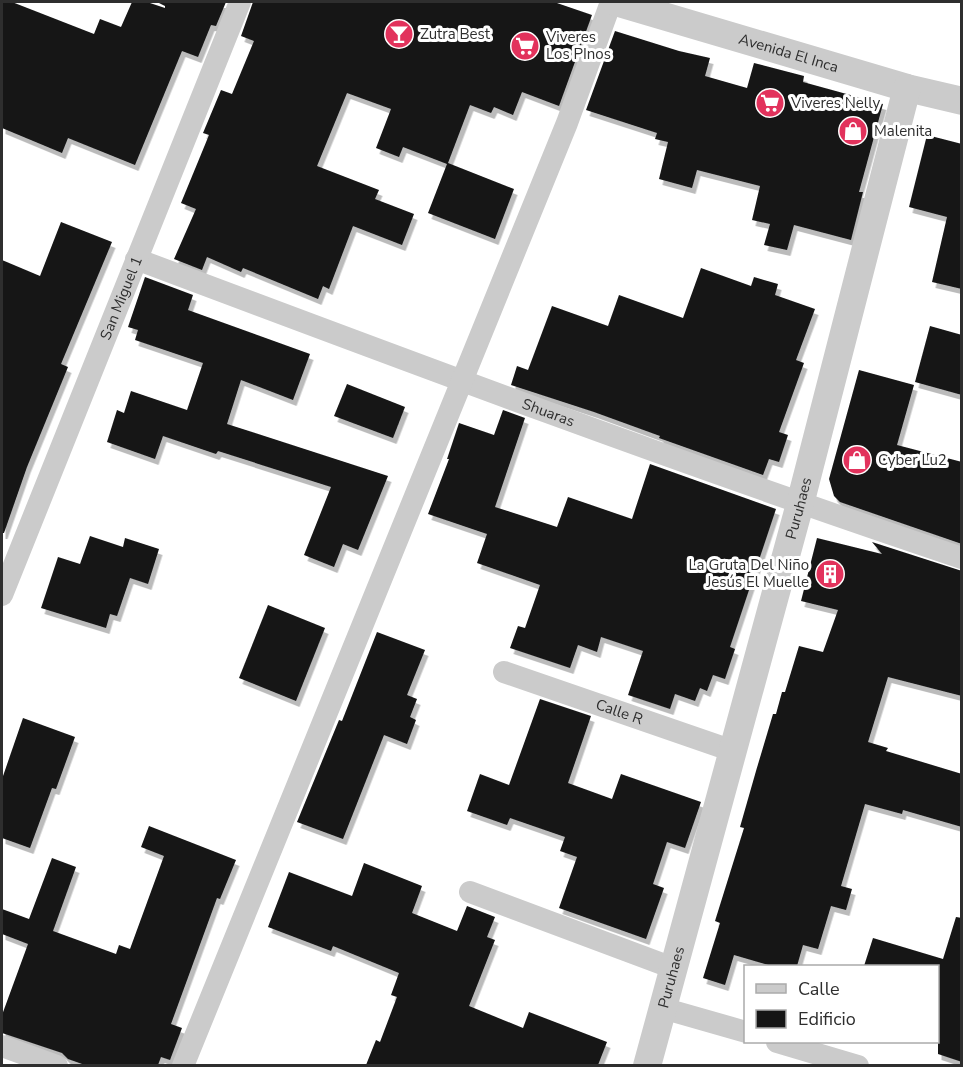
<svg xmlns="http://www.w3.org/2000/svg" width="963" height="1067" font-family="'Nunito Sans',sans-serif">
<defs>
<filter id="shadow"><feDropShadow dx="3.5" dy="6" stdDeviation="0" flood-color="#0004"/></filter>
</defs>
<rect width="100%" height="100%" fill="#fff"/>
<g fill="#151515" filter="url(#shadow)">
<polygon points="2,2 12,2 94,34 100,19 121,27 132,2 147,2 165,8 165,6 157,2 226,2 216,26 211,25 198,57 182,51 135,165 68,138 62,153 2,128"/>
<polygon points="253,2 554,2 592,15 559,106 522,92 513,115 494,107 491,113 470,105 448,163 514,189 495,239 428,213 447,164 403,147 399,157 376,148 391,109 347,93 317,166 379,190 375,199 414,214 402,245 353,226 329,289 323,286 318,299 243,268 241,272 207,257 202,270 174,259 196,209 181,203 209,135 203,133 221,90 232,94 254,41 241,36"/>
<polygon points="615,31 679,51 710,58 705,76 747,88 754,63 804,76 803,82 883,104 859,192 863,192 851,240 794,225 787,250 764,245 770,224 752,220 760,186 697,170 692,188 659,179 668,142 655,139 657,133 586,110"/>
<polygon points="927,135 962,144 962,289 932,282 947,217 909,207"/>
<polygon points="61,222 112,242 61,364 68,367 27,467 4,533 2,533 2,260 40,276"/>
<polygon points="701,268 751,286 754,277 778,284 775,295 815,309 796,360 804,363 779,432 788,435 779,462 769,459 763,475 659,438 660,436 594,412 511,385 517,366 528,370 552,306 608,326 619,295 683,318"/>
<polygon points="145,277 193,295 188,310 310,354 293,400 241,380 227,424 388,476 358,550 343,544 334,567 304,555 331,487 218,451 216,454 163,436 155,459 107,442 117,410 124,413 131,391 187,410 203,363 135,340 138,330 128,327"/>
<polygon points="930,326 962,335 962,395 915,382"/>
<polygon points="859,370 914,385 897,445 962,462 962,544 840,502 834,496 829,479"/>
<polygon points="347,384 405,407 393,438 334,416"/>
<polygon points="503,410 525,418 495,507 557,527 568,497 632,519 650,464 776,509 730,647 735,649 725,679 713,675 707,691 700,688 695,701 675,694 670,709 628,695 643,651 601,637 597,652 578,645 570,668 510,648 518,626 525,628 540,585 477,563 487,534 428,514 449,459 447,459 459,423 494,435"/>
<polygon points="90,536 123,547 125,538 159,549 148,584 130,578 117,616 110,614 106,628 41,608 58,557 80,564"/>
<polygon points="817,538 882,554 872,542 962,571 962,696 888,677 868,742 888,748 886,751 962,774 962,827 903,810 902,814 865,804 841,886 852,889 846,910 831,906 818,949 803,945 797,966 772,966 734,955 725,985 703,978 720,923 715,921 744,828 740,827 756,771 773,714 776,714 782,692 785,692 799,646 823,652 838,610 801,601"/>
<polygon points="268,605 325,628 296,701 239,678"/>
<polygon points="377,632 425,650 407,695 417,699 410,717 416,720 407,744 384,735 343,839 297,822 339,720 342,721"/>
<polygon points="540,699 591,716 568,783 612,799 621,774 701,802 685,848 667,842 653,884 664,888 646,939 559,908 577,857 560,851 565,837 510,818 507,825 467,811 480,774 509,785"/>
<polygon points="23,718 75,737 56,789 52,788 30,848 2,838 2,779"/>
<polygon points="149,826 236,860 220,899 217,898 171,1024 182,1028 170,1060 161,1057 158,1065 85,1065 68,1059 62,1053 2,1033 2,1015 28,944 2,934 2,909 29,919 52,858 76,867 53,931 116,954 119,945 130,949 164,856 141,847"/>
<polygon points="364,863 422,886 412,913 457,931 467,906 495,917 487,937 495,940 469,1006 523,1028 529,1012 607,1042 598,1065 366,1065 376,1040 380,1042 397,997 391,995 399,973 333,946 331,951 268,927 289,872 352,896"/>
<polygon points="956,917 962,918 962,1062 938,1054 938,966 864,966 873,938 943,959"/>
</g>
<g fill="none" stroke-linecap="round" stroke-linejoin="round">
<g stroke="#cbcbcb" stroke-width="22">
<path id="s1" d="M136,259C410,362 684,465 962,558"/>
<path id="s2" d="M2,595L240,2"/>
<path id="s3" d="M504,672L733,751"/>
<polyline points="470,892 673,968"/>
<polyline points="662,1008 746,1032"/>
<polyline points="777,1042 858,1066"/>
<polyline points="2,1046 57,1066"/>
<polyline points="183,1066 567,123 611,2"/>
</g>
<g stroke="#cbcbcb" stroke-width="28">
<path id="s4" d="M616,2L907,88L962,101"/>
<path id="s5" d="M647,1066L800,504L907,88"/>
</g>
</g>
<defs>
<g id="bar-disc" transform="scale(1.5)"><circle r="9.5" fill="#e2325c" stroke="#fff"/><path d="M-6-5H6L.8 .8V4.5H3.5V6h-7V4.5H-.8V.8Z" fill="#fff"/></g>
<g id="supermarket-disc" transform="scale(1.5)"><circle r="9.5" fill="#e2325c" stroke="#fff"/><path d="M-6-5.5h2.5l.6 2H6L4.5 2H-2.5L-4.4-4H-6ZM-1.5 3.2a1.3 1.3 0 1 0 .1 0ZM3 3.2a1.3 1.3 0 1 0 .1 0Z" fill="#fff"/></g>
<g id="shop-disc" transform="scale(1.5)"><circle r="9.5" fill="#e2325c" stroke="#fff"/><path d="M-5-2.5h2.3a2.7 3.5 0 0 1 5.4 0H5L5.5 6h-11ZM-1.5-2.5h3a1.5 2.3 0 0 0-3 0Z" fill="#fff"/></g>
<g id="building-disc" transform="scale(1.5)"><circle r="9.5" fill="#e2325c" stroke="#fff"/><path d="M-4-6H4V6H1V3H-1V6H-4ZM-2.5-4.3h1.7v1.8h-1.7ZM.8-4.3h1.7v1.8H.8ZM-2.5-1h1.7V.8h-1.7ZM.8-1h1.7V.8H.8Z" fill="#fff"/></g>
</defs>
<g fill-rule="evenodd">
<use href="#bar-disc" x="399" y="34"/>
<use href="#supermarket-disc" x="525" y="46"/>
<use href="#supermarket-disc" x="770" y="103"/>
<use href="#shop-disc" x="853" y="131"/>
<use href="#shop-disc" x="857" y="460"/>
<use href="#building-disc" x="830" y="574"/>
</g>
<g text-anchor="middle" dominant-baseline="central" stroke-width="6" stroke-linejoin="round" paint-order="stroke">
<g font-size="15" fill="#2e2e2e" stroke="#fff" text-anchor="start">
<text x="420" y="34">Zutra Best</text>
<text x="546" y="37">Viveres<tspan x="546" dy="17">Los PInos</tspan></text>
<text x="791" y="103">Viveres Nelly</text>
<text x="874" y="131">Malenita</text>
<text x="878" y="460">Cyber Lu2</text>
<text x="809" y="565" text-anchor="end">La Gruta Del Niño<tspan x="809" dy="17">Jesús El Muelle</tspan></text>
</g>
<g font-size="15" fill="#2e2e2e" stroke="#fff">
<text stroke="none"><textPath href="#s4" startOffset="180">Avenida El Inca</textPath></text>
<text stroke="none"><textPath href="#s2" startOffset="320">San Miguel 1</textPath></text>
<text stroke="none"><textPath href="#s1" startOffset="440">Shuaras</textPath></text>
<text stroke="none"><textPath href="#s5" startOffset="578">Puruhaes</textPath></text>
<text stroke="none"><textPath href="#s3" startOffset="122">Calle R</textPath></text>
<text stroke="none"><textPath href="#s5" startOffset="92">Puruhaes</textPath></text>
</g>
</g>
<rect width="963" height="1067" fill="none" stroke="#2e2e2e" stroke-width="6"/>
<rect x="744" y="965" width="195" height="78" fill="#ffffff" stroke="#ababab" stroke-width="1.5"/>
<rect x="756" y="984" width="30" height="9" fill="#cbcbcb" stroke="#ababab" stroke-width="1.5"/>
<text x="798" y="995" font-size="18" fill="#2e2e2e">Calle</text>
<rect x="756" y="1010" width="30" height="18" fill="#151515" stroke="#ababab" stroke-width="1.5"/>
<text x="798" y="1025" font-size="18" fill="#2e2e2e">Edificio</text>
</svg>
